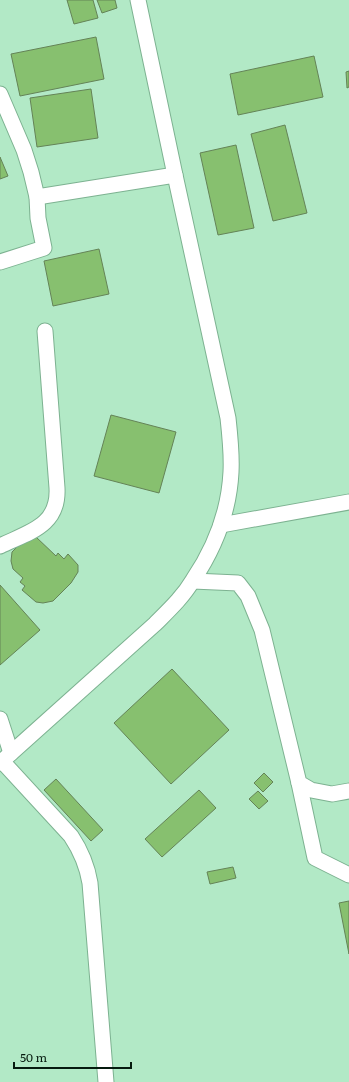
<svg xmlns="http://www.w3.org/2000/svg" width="349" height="1082" font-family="Literata,serif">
<rect width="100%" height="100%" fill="#b2e9c6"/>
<g fill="#87c06f" stroke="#648357">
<polygon points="67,0 93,0 98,18 74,24"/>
<polygon points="97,0 115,0 117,8 102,13"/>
<polygon points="96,37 104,79 20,96 11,54"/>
<polygon points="314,56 323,97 238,115 230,74"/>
<polygon points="349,71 349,87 347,88 346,72"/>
<polygon points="91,89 98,138 37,147 30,98"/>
<polygon points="285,125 307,213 273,221 251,134"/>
<polygon points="236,145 254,228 218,235 200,153"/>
<polygon points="0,157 8,176 0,179"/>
<polygon points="99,249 109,294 53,306 44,261"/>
<polygon points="111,415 176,432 159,493 94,476"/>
<polygon points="36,537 56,556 58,553 64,559 68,554 78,565 78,572 71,583 53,601 43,603 36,602 22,590 25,586 20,582 23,578 13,569 11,561 12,552 22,542"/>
<polygon points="0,585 40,630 0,665"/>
<polygon points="172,669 229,730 171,784 114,723"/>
<polygon points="264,773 273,782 263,792 254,783"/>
<polygon points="56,779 103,830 91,841 44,790"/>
<polygon points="199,790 216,808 162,857 145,839"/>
<polygon points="258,791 268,801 259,809 249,799"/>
<polygon points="233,867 236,878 210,884 207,872"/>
<polygon points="349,901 349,954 339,903"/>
</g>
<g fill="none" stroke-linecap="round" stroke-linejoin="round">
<g stroke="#7db291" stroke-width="17">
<g id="street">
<polyline points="0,94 24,150 31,172 37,197 38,218 44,248 0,262"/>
<polyline points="37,197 175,175"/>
<polyline points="221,525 349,502"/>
<path d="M0,546C29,532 59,526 57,488L45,331"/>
<polyline points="193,581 238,583 248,596 262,630 299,783 311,790 332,794 349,791"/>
<polyline points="0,719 11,753"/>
<path d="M2,761L71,836C81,851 87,865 90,883L106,1082"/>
<path d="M0,763L155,624C169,610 183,597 193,580C214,549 229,511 231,472C232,454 230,436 228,418L175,175L138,0"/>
<polyline points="299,783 315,858 349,875"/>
</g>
</g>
<use href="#street" stroke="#fff" stroke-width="15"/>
</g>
<path d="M14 1062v6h117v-6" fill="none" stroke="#051a0e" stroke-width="2"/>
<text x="20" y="1062" font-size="12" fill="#051a0e" stroke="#b2e9c6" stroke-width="3" paint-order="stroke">50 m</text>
</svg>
